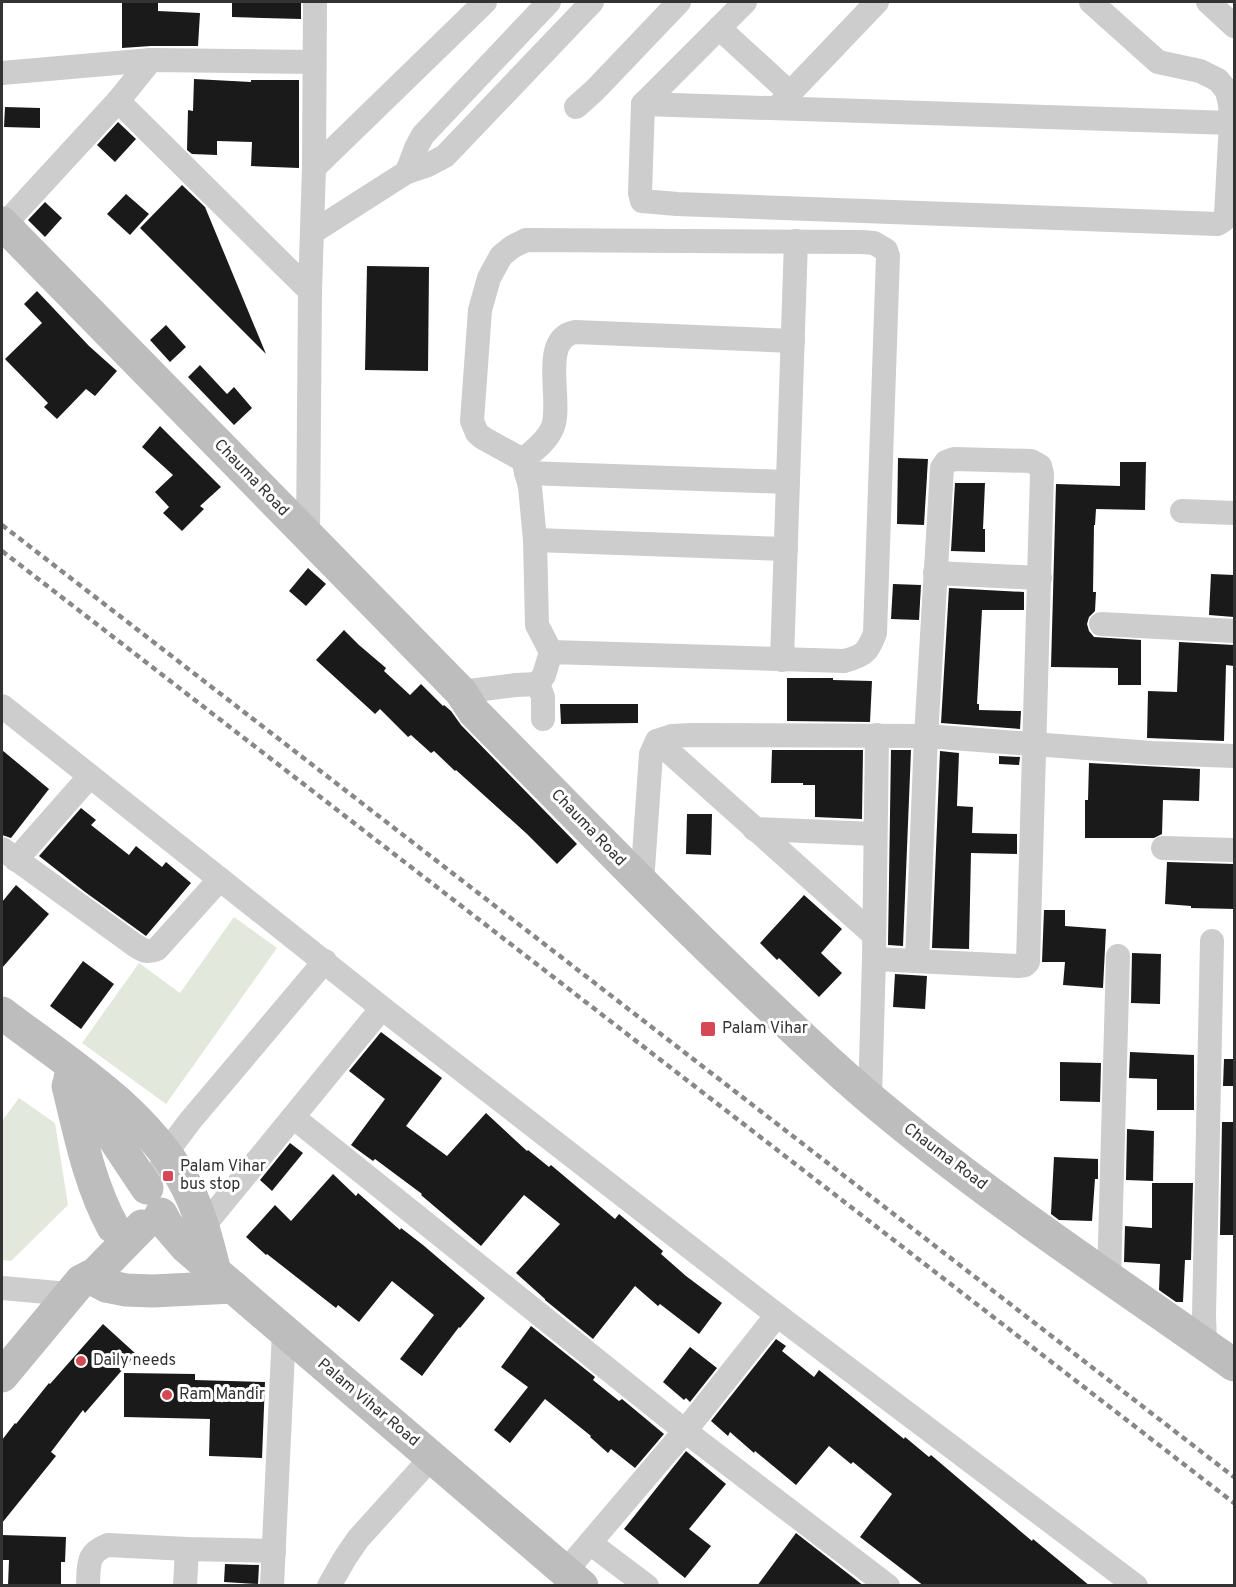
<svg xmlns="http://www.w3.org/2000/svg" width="1236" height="1587" font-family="Overpass,sans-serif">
<rect width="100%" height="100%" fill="#fff"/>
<g fill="#e3e8dd">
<polygon points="234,917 277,948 166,1104 82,1043 139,963 180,993"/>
<polygon points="19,1098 55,1123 68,1205 11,1261 2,1260 2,1121"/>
</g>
<g fill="#1a1a1a">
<polygon points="122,2 158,2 158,11 200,13 198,46 151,46 122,48"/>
<polygon points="232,2 301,2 301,19 232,17"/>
<polygon points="194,79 251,82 251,80 299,80 299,168 251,166 252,142 217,141 217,155 192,154 187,150 188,110 193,111"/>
<polygon points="5,107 40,108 40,128 4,127"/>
<polygon points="118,122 136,139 115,162 97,145"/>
<polygon points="182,185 205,207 266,354 140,228"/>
<polygon points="126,194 149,214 130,235 107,214"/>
<polygon points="45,202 62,218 45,237 28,220"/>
<polygon points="367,266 429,267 428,371 365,370"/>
<polygon points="37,291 89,346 117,371 95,396 86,389 57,419 44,407 48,403 5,359 42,323 24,304"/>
<polygon points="166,325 186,347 170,362 150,340"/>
<polygon points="200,365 227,394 234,387 252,408 234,425 188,377"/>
<polygon points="160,426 221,487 200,506 204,509 182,531 163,513 169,507 155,492 173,475 142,447"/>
<polygon points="898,458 928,459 924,525 897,524"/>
<polygon points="1120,462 1146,462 1145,510 1096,509 1095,525 1094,525 1093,592 1096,592 1095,611 1089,617 1087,624 1089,631 1094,637 1141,640 1141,685 1118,685 1118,668 1051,667 1056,484 1120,486"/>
<polygon points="955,483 985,483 983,529 985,529 985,552 951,551"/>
<polygon points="308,568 326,584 306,606 289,591"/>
<polygon points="1211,574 1234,575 1234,617 1209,615"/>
<polygon points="893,584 921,585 919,620 891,619"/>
<polygon points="949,588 1024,592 1024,610 982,610 977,704 979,704 979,710 1021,711 1020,729 941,723"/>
<polygon points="344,630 359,645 386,668 384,671 410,695 421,684 443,706 444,705 451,711 461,725 577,844 557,864 527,834 456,770 455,771 434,751 431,753 411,735 408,737 380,709 375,714 316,660"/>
<polygon points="1179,642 1234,645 1234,666 1226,665 1224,741 1147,738 1148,691 1177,692"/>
<polygon points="787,678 833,678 833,680 872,681 870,722 787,721"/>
<polygon points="560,704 638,704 638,723 561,724"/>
<polygon points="2,750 49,789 11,838 2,835"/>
<polygon points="772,750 863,750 862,819 815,817 815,785 803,785 803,783 771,783"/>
<polygon points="891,750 911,750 903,946 888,945"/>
<polygon points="940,751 959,753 957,806 973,807 972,833 1017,834 1017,854 971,853 969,949 932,948"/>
<polygon points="999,756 1020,757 1019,765 999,764"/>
<polygon points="1089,763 1200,769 1199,801 1163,800 1162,834 1154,838 1085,838 1085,800 1088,800"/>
<polygon points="81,808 96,820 91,825 129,855 136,846 162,867 166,862 191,883 146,936 85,892 39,856"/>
<polygon points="687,814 712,814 711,855 686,854"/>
<polygon points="1167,862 1234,864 1234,909 1191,908 1191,906 1165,904"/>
<polygon points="16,885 49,914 2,968 2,902"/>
<polygon points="804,895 842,929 821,953 842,973 819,997 779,958 777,960 760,943"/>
<polygon points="1044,910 1065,910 1065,926 1106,929 1103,988 1063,985 1065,962 1042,962"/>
<polygon points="1132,953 1161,954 1160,1004 1131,1003"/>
<polygon points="83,961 114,984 81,1029 50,1006"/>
<polygon points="895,974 927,976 925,1009 893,1007"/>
<polygon points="381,1032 442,1078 406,1126 447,1156 486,1113 527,1151 528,1150 549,1167 551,1165 615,1219 619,1214 663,1251 661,1254 686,1276 722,1303 699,1334 660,1304 658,1306 635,1286 593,1339 545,1300 545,1299 516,1273 560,1224 524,1195 481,1246 421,1195 422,1194 375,1159 373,1161 351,1145 385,1099 349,1071"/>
<polygon points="1130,1052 1194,1055 1194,1110 1157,1110 1157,1079 1129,1078"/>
<polygon points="1224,1059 1234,1059 1234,1086 1223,1086"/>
<polygon points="1060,1062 1101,1063 1100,1102 1060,1101"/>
<polygon points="1222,1122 1234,1122 1234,1235 1220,1235"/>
<polygon points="1127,1129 1154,1131 1153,1181 1126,1180"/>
<polygon points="290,1143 303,1153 272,1191 260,1180"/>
<polygon points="1054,1157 1098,1159 1098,1179 1095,1179 1092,1221 1059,1220 1051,1214"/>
<polygon points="333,1174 356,1196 358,1193 400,1230 401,1228 423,1245 485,1298 460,1328 459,1327 422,1376 400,1359 434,1315 392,1281 359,1322 338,1305 336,1308 267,1254 266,1255 246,1237 275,1205 291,1221"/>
<polygon points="1152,1183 1193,1183 1191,1260 1185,1260 1183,1302 1176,1302 1159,1290 1160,1264 1124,1262 1125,1226 1152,1228"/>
<polygon points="103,1324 136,1354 85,1413 83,1410 51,1452 56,1456 2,1523 2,1440 15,1423 16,1424 49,1383 50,1384"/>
<polygon points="531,1326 595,1377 593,1380 619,1401 622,1399 664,1434 635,1468 611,1449 608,1453 590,1437 591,1436 545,1399 510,1443 494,1430 528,1387 501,1367"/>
<polygon points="776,1339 786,1346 782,1351 814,1377 819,1370 904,1439 905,1437 929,1457 931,1455 1032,1541 1033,1539 1090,1586 924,1586 860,1537 892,1494 853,1462 851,1464 829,1446 796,1485 755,1451 754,1453 730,1432 728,1436 711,1421"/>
<polygon points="690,1347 717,1368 690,1402 686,1398 684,1400 663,1382"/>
<polygon points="124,1373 195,1374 195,1380 265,1382 262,1458 209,1456 210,1419 124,1417"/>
<polygon points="686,1451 726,1484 689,1529 711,1546 685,1578 624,1529"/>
<polygon points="796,1533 864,1586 757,1586"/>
<polygon points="2,1535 66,1537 65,1562 61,1562 61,1586 8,1586 9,1560 2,1560"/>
<polygon points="225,1564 259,1565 258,1584 224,1582"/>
</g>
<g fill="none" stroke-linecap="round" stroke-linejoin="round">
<g stroke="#cdcdcd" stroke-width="24">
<path d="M745,2L643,104L640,193L642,201L677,204L1217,224C1222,222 1225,220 1226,215L1231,123L1230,104L1227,91L1218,80L1200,71L1158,62L1091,2"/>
<polyline points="1208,2 1234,26"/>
<polyline points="719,28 790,93"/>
<polyline points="2,73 151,60"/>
<polyline points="118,101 310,291"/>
<polyline points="643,104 1231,123"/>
<polyline points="576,107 595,90 679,2"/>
<polyline points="777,108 790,93 877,2"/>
<polyline points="314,168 485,2"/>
<polyline points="407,172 416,148 423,135 549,2"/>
<polyline points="2,227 118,101 151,60 314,62"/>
<polyline points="313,232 407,172 428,165 445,156 592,2"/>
<path d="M523,460C533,451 546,442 552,429C564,404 538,339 575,332L793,341"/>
<polyline points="526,473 788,482"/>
<polyline points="1182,511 1234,513"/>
<polyline points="308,536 310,291 314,168 315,2"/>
<polyline points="535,540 786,549"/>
<polyline points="935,573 1040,578"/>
<polyline points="1101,624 1234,631"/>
<polyline points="782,660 796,241"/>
<path d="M538,684L544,675L551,652L537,625L535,540L530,487L523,460L483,438L477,433L472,421L480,310L489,278L501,256L512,247L526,240L862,242L874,243L886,250L888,256L875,633C868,652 864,656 844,661L551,652"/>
<polyline points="538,684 543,697 543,719"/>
<polyline points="461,692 516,685 538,684"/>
<polyline points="2,706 382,1008 777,1315 1136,1586"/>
<polyline points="657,741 874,935"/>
<polyline points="754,829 875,834"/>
<polyline points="1163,848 1234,850"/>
<path d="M2,849L136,946C144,951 148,953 157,949L220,879"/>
<polyline points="16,860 90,776"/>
<polyline points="642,883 651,754 657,741 672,736 691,735 926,736 1152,753 1234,756"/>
<polyline points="874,959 1018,966 1025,965 1028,962 1042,474 1040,466 1031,461 954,459 946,462 942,468 926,736 917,961"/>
<polyline points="870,1098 874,959 877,735"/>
<polyline points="293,1117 685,1431 888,1586"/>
<polyline points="161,1168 166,1153 190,1121 325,961"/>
<polyline points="194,1238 382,1008"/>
<polyline points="1109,1278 1118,956"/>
<polyline points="2,1288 69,1294"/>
<polyline points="1205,1344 1204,1315 1212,941"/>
<polyline points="590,1543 647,1586"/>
<polyline points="565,1572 685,1431 777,1315"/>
<path d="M88,1586C89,1565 86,1553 108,1545L187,1549L274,1551"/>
<polyline points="185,1586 187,1549"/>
<polyline points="272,1586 284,1331"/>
<polyline points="329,1586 345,1558 358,1539 432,1457"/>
</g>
<g stroke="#bdbdbd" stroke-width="33">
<path d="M2,223L461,692L474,712C573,812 669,912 771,1008C804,1039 837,1071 872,1100C986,1196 1112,1279 1234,1365"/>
<path d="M2,1013C66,1062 140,1106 182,1178C199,1207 207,1240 215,1272"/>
<polyline points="70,1078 109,1131 147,1188"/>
<path d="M68,1086C80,1134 89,1183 113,1227"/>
<polyline points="161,1214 167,1225 186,1247 582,1586"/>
<polyline points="89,1277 106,1286 126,1290 153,1291 233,1287"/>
<polyline points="2,1376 81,1281 95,1274 142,1226"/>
</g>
<g stroke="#888" stroke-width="4.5" stroke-dasharray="6 4.5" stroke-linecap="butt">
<polyline points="2,525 1234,1477"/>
<polyline points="2,551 1234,1503"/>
</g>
</g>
<g fill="#d54957" stroke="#fff" stroke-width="2">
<rect x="700" y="1021" width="16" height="16" rx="3"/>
<rect x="162" y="1170" width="12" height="12" rx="3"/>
<circle cx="81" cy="1361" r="6"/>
<circle cx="167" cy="1395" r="6"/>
</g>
<g text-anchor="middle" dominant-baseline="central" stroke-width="6" stroke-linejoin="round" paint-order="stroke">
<g font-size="16" fill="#333" stroke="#fff">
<text transform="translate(251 478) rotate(46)">Chauma Road</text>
<text transform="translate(588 828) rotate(46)">Chauma Road</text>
<text transform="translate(945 1157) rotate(37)">Chauma Road</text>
<text transform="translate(368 1403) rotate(40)">Palam Vihar Road</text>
</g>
<g font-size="16" fill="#333" stroke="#fff" text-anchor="start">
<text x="722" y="1029">Palam Vihar</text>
<text x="180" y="1167">Palam Vihar<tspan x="180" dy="18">bus stop</tspan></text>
<text x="93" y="1361">Daily needs</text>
<text x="179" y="1395">Ram Mandir</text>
</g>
</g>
<rect width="1236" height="1587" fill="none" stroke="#333333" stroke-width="6"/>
</svg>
